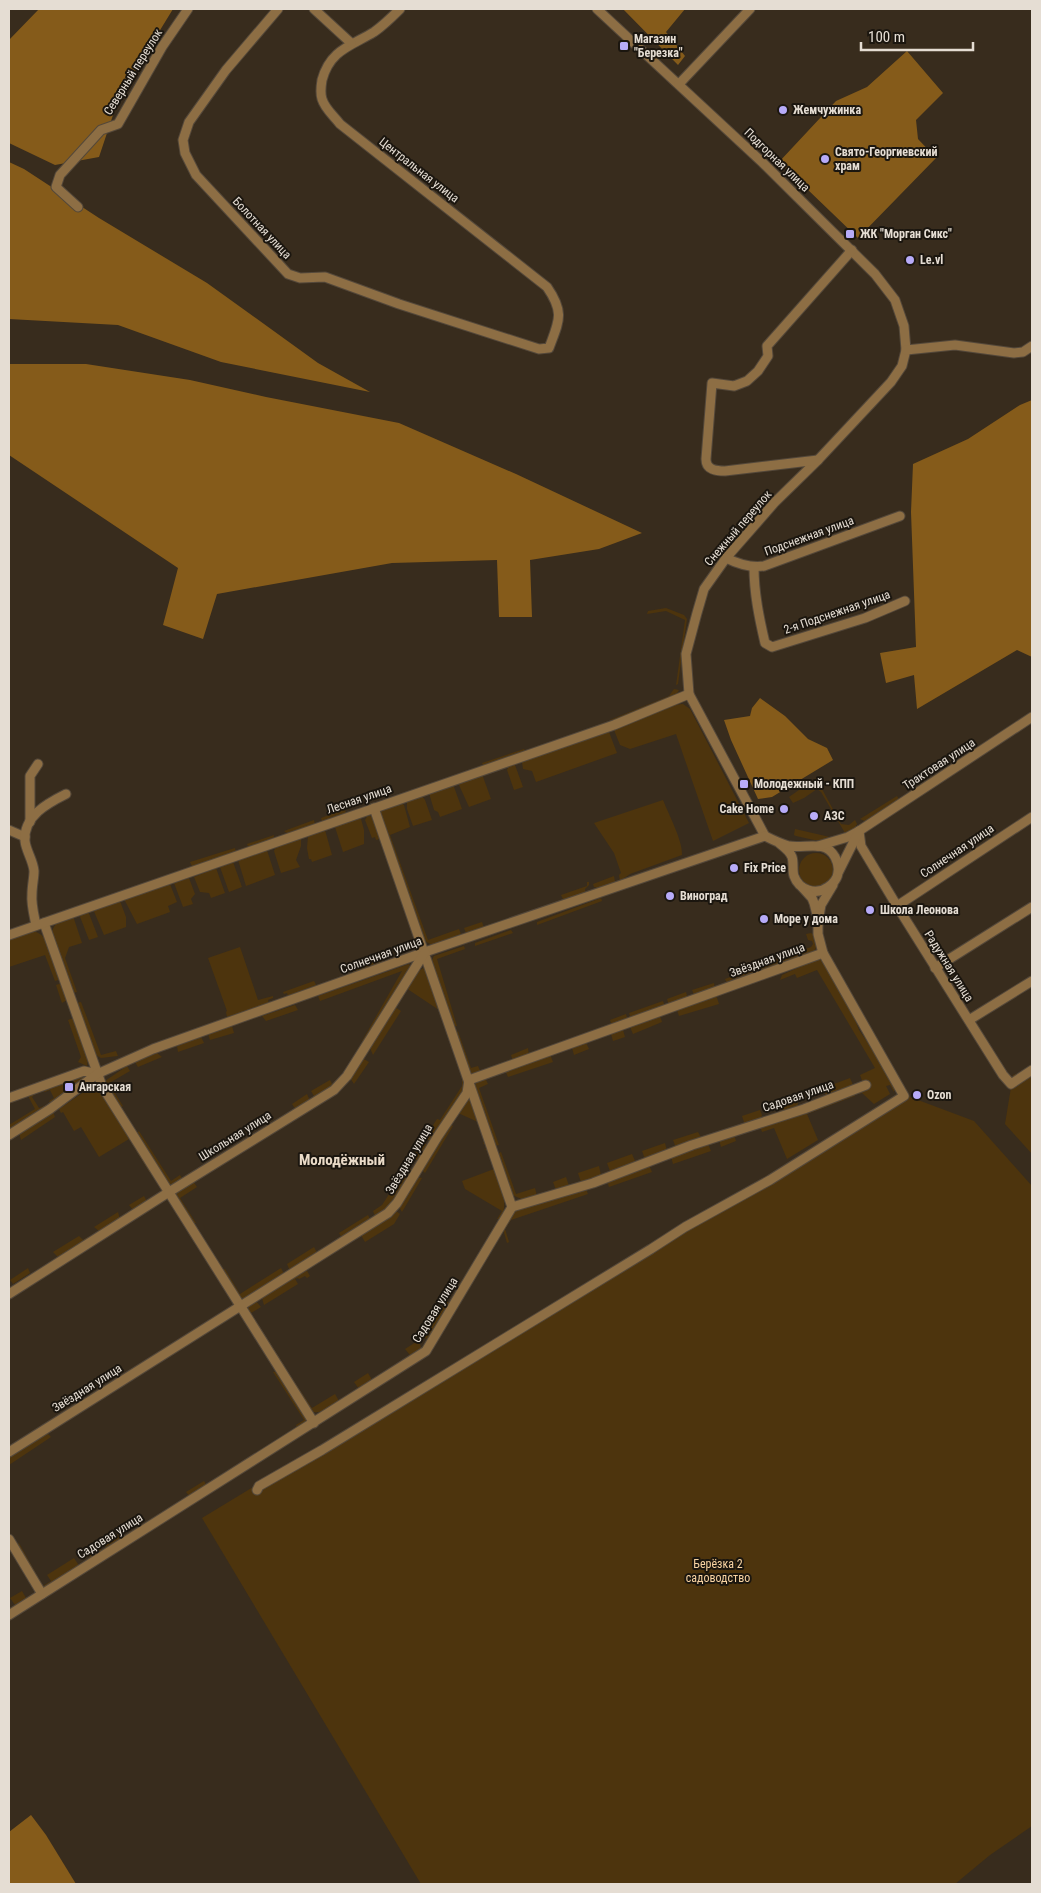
<svg xmlns="http://www.w3.org/2000/svg" width="1041" height="1893" font-family="'Roboto Condensed',sans-serif">
<rect width="100%" height="100%" fill="#382c1d"/>
<g fill="#4d340d">
<polygon points="666,608 684,615 687,619 678,684 676,685 685,620 666,611 647,614 648,611"/>
<polygon points="674,689 679,690 676,695 612,722 610,720 669,696"/>
<polygon points="683,704 690,709 749,823 713,841 676,734 630,749 620,745 614,730 673,705"/>
<polygon points="609,732 617,753 536,782 532,771 523,769 522,762"/>
<polygon points="524,749 526,752 484,767 482,763"/>
<polygon points="513,765 515,765 523,787 514,790 507,770 509,766"/>
<polygon points="482,774 491,799 469,807 459,785 460,782"/>
<polygon points="816,778 841,824 849,825 855,820 857,824 853,831 845,833 821,792 817,789 804,798 793,803 789,797"/>
<polygon points="452,785 454,787 462,809 440,817 438,812 434,810 429,793"/>
<polygon points="422,796 425,800 432,820 413,826 407,809 407,800"/>
<polygon points="897,796 900,802 867,822 860,819"/>
<path d="M663,800C668,813 683,841 682,855L630,874L620,881L619,875L621,873L614,853L594,823Z"/>
<polygon points="401,802 404,805 410,827 390,835 428,940 459,929 461,934 432,945 425,941 380,813 382,808"/>
<polygon points="345,809 346,815 326,822 322,821 321,818"/>
<polygon points="368,815 372,817 380,839 376,840 375,837 372,838 365,820"/>
<polygon points="358,818 361,819 364,830 364,844 343,852 335,827"/>
<polygon points="314,820 315,825 288,834 284,831"/>
<polygon points="795,829 830,837 830,840 814,840 796,836 794,835"/>
<polygon points="325,830 332,855 312,862 311,859 309,859 307,848 308,836"/>
<polygon points="274,835 273,841 249,848 247,844"/>
<polygon points="301,837 301,846 296,860 300,867 281,873 274,851 276,847"/>
<polygon points="235,848 236,853 193,868 190,862"/>
<polygon points="267,850 275,875 246,886 238,860"/>
<circle cx="816" cy="870" r="17"/>
<polygon points="233,862 242,887 229,892 220,867"/>
<polygon points="216,868 225,893 211,898 209,893 200,892 194,877"/>
<polygon points="614,876 615,882 598,888 594,887 593,884"/>
<polygon points="189,878 195,894 191,899 193,904 183,907 174,883"/>
<polygon points="587,882 589,882 589,885 585,889 585,893 566,900 563,899 561,895 587,886"/>
<polygon points="170,884 177,902 168,906 170,912 137,924 124,899"/>
<polygon points="601,898 602,901 537,925 537,922"/>
<polygon points="120,901 126,917 126,927 104,935 93,909"/>
<polygon points="88,911 98,937 89,940 79,914"/>
<path d="M73,916L82,943L69,947L65,958L77,992L72,993L52,933C54,921 64,919 73,916Z"/>
<polygon points="482,922 484,928 466,933 464,928"/>
<polygon points="511,930 513,933 475,946 475,943"/>
<path d="M31,931C51,932 55,964 61,979L55,981L45,955L9,967V939Z"/>
<path d="M811,933L814,935C816,942 819,948 812,952L728,985L725,979L811,947L813,944L812,941L808,940L806,934Z"/>
<polygon points="464,946 465,949 437,959 457,1026 453,1026 432,960 434,956"/>
<polygon points="240,947 258,1000 273,996 273,998 268,1000 269,1003 227,1017 226,1012 227,1011 208,958"/>
<polygon points="380,958 382,963 353,972 352,968"/>
<polygon points="817,959 823,960 852,1012 859,1030 878,1058 895,1087 894,1092 890,1085 886,1086 890,1094 874,1104 862,1093 859,1094 859,1091 863,1083 860,1075 875,1068 817,970 797,978 795,974 780,980 782,975"/>
<polygon points="409,964 411,967 366,1041 362,1041 402,971 320,1001 318,996"/>
<polygon points="427,966 465,1077 465,1089 432,1141 424,1139 437,1119 440,1120 462,1086 462,1071 439,1010 406,988 415,973"/>
<polygon points="314,981 316,985 288,996 287,993 284,994 283,992"/>
<polygon points="62,983 67,1000 62,1003 56,985"/>
<polygon points="714,983 715,990 695,997 692,990"/>
<polygon points="686,992 688,999 669,1006 667,999"/>
<polygon points="716,995 719,1004 679,1016 677,1010"/>
<polygon points="663,1001 665,1007 612,1026 610,1020 626,1014 627,1018 630,1016 629,1013"/>
<polygon points="81,1002 101,1055 116,1051 118,1056 101,1058 96,1055 75,1003"/>
<polygon points="295,1005 298,1010 266,1021 262,1016"/>
<polygon points="395,1007 401,1011 373,1055 370,1048"/>
<polygon points="660,1016 662,1022 633,1034 630,1027"/>
<polygon points="73,1018 88,1059 87,1066 78,1062 81,1057 68,1020"/>
<polygon points="232,1026 234,1033 210,1040 208,1034"/>
<polygon points="623,1030 625,1037 613,1041 611,1034"/>
<polygon points="458,1031 471,1068 478,1066 481,1073 470,1074 456,1033"/>
<polygon points="201,1037 204,1043 178,1052 177,1046"/>
<polygon points="586,1043 589,1049 574,1055 572,1048"/>
<polygon points="528,1048 529,1056 513,1061 511,1055"/>
<polygon points="157,1053 162,1057 138,1067 135,1062"/>
<polygon points="550,1054 553,1062 508,1077 505,1070"/>
<polygon points="362,1058 369,1062 354,1084 350,1078"/>
<polygon points="127,1066 130,1071 111,1082 110,1085 123,1106 120,1108 107,1088 105,1081"/>
<polygon points="1032,1068 1032,1154 1005,1124 1013,1075"/>
<polygon points="83,1076 86,1079 51,1104 49,1101 54,1098 50,1090 45,1092 42,1089"/>
<polygon points="485,1078 488,1084 479,1088 499,1145 494,1146 475,1086 477,1081"/>
<polygon points="850,1078 853,1085 852,1088 826,1096 825,1092 835,1089 834,1084"/>
<polygon points="330,1080 333,1086 315,1098 311,1091"/>
<polygon points="94,1085 98,1087 161,1186 148,1170 129,1139 99,1157 81,1127 74,1131 63,1112 61,1113 59,1109"/>
<polygon points="37,1092 32,1097 39,1108 44,1106 45,1108 9,1131 9,1125 35,1109 28,1096 9,1104 9,1101"/>
<polygon points="854,1093 855,1096 807,1114 818,1140 787,1159 774,1128 762,1132 760,1126"/>
<polygon points="307,1094 310,1101 296,1110 292,1104"/>
<polygon points="902,1094 974,1121 1032,1186 1032,1826 990,1855 955,1884 421,1884 202,1518"/>
<polygon points="469,1097 471,1097 487,1143 483,1144 484,1141 478,1122 458,1113"/>
<polygon points="796,1098 798,1104 797,1107 783,1112 780,1103"/>
<polygon points="760,1110 762,1115 761,1119 745,1125 742,1116"/>
<polygon points="53,1112 55,1117 21,1140 19,1133"/>
<polygon points="450,1124 453,1126 425,1173 422,1170"/>
<polygon points="139,1131 171,1181 180,1175 183,1180 175,1184 168,1184 136,1134"/>
<polygon points="698,1132 702,1139 676,1148 673,1140"/>
<polygon points="734,1135 736,1141 721,1147 719,1140"/>
<polygon points="422,1143 429,1145 419,1161 412,1158"/>
<polygon points="665,1143 667,1151 645,1159 642,1151"/>
<polygon points="708,1144 711,1151 673,1164 671,1157"/>
<path d="M489,1148C495,1168 511,1199 501,1219H497L502,1211L465,1189L462,1181L494,1169L487,1150L484,1149Z"/>
<polygon points="501,1152 516,1194 535,1188 537,1196 524,1200 512,1195 497,1154"/>
<polygon points="632,1154 636,1163 610,1171 607,1163"/>
<polygon points="649,1165 652,1172 609,1187 607,1181"/>
<polygon points="599,1166 601,1175 581,1182 578,1173"/>
<polygon points="407,1167 414,1171 395,1202 376,1218 373,1211 382,1205"/>
<polygon points="417,1177 422,1178 402,1212 399,1207"/>
<polygon points="566,1177 569,1186 556,1190 553,1182"/>
<polygon points="193,1181 197,1187 180,1198 196,1223 192,1223 176,1194"/>
<polygon points="586,1189 588,1194 511,1220 505,1229 509,1242 507,1243 503,1229 512,1212"/>
<polygon points="144,1196 147,1202 133,1210 129,1205"/>
<polygon points="395,1210 400,1214 394,1224 365,1242 361,1235"/>
<polygon points="118,1212 120,1219 99,1231 94,1227"/>
<polygon points="368,1215 371,1221 342,1238 339,1233"/>
<polygon points="79,1236 83,1240 88,1237 89,1239 58,1257 53,1252"/>
<polygon points="314,1247 317,1253 290,1271 287,1264"/>
<polygon points="28,1268 30,1273 13,1284 10,1280"/>
<polygon points="281,1268 285,1276 244,1299 238,1297 222,1270 225,1269 240,1294"/>
<polygon points="306,1269 310,1276 307,1278 305,1276 299,1279 298,1278 295,1279 298,1284 264,1305 262,1298"/>
<polygon points="256,1301 261,1307 251,1313 284,1365 282,1365 246,1311 249,1305"/>
<polygon points="446,1301 451,1304 428,1340 424,1337"/>
<polygon points="419,1340 421,1348 410,1355 405,1349"/>
<polygon points="277,1371 307,1419 306,1424 297,1428 296,1425 304,1420 273,1372"/>
<polygon points="368,1373 372,1380 359,1389 354,1382"/>
<path d="M290,1375L312,1408L335,1394L339,1401C331,1406 323,1414 312,1412L287,1377Z"/>
<polygon points="46,1432 51,1437 9,1465 9,1456"/>
<polygon points="204,1481 207,1486 190,1497 186,1492"/>
<polygon points="121,1533 124,1536 123,1540 107,1549 104,1544"/>
<polygon points="19,1543 43,1586 51,1581 47,1575 74,1558 80,1567 44,1589 42,1588 15,1545"/>
<polygon points="98,1544 103,1553 92,1560 86,1551"/>
<polygon points="22,1591 26,1598 15,1605 10,1598"/>
</g>
<g fill="#855b1a">
<polygon points="39,9 173,9 119,97 99,157 55,165 9,143 9,40"/>
<polygon points="623,9 685,9 666,32 685,56 678,65"/>
<polygon points="907,51 943,93 916,120 918,139 936,158 858,238 779,162 836,101 867,87"/>
<polygon points="9,162 24,169 99,218 207,283 318,363 370,392 221,362 118,325 9,319"/>
<polygon points="9,364 86,364 190,380 266,397 399,423 516,474 642,533 599,549 530,560 532,617 499,617 497,560 392,563 217,594 203,639 163,625 178,568 9,455"/>
<polygon points="1032,400 1032,657 1017,650 917,709 914,675 886,683 880,653 916,647 911,512 913,464 968,439 1020,405"/>
<polygon points="760,698 785,716 808,739 827,748 833,760 772,797 758,799 731,740 724,720 750,716 752,708"/>
<polygon points="31,1815 46,1835 76,1884 9,1884 9,1832"/>
</g>
<g fill="none" stroke-linecap="round" stroke-linejoin="round">
<g stroke="#54483a" stroke-width="11">
<g id="minor">
<path d="M278,9L226,70L189,122L183,140L185,153L196,175L288,274L300,278L325,277L399,304L539,349L549,348C559,321 565,313 547,287L340,124C334,116 325,109 322,99C320,93 321,86 322,80C330,50 351,46 374,32C384,25 392,17 400,9"/>
<polyline points="314,9 351,43"/>
<polyline points="597,9 763,163 875,274 895,300 904,326 906,350 902,366 891,382 818,460 775,502 726,558 704,589 697,613 686,654 689,694 765,836"/>
<polyline points="679,84 750,9"/>
<polyline points="78,207 56,187 60,175 101,130 118,124 162,47 188,9"/>
<polyline points="906,350 955,345 1014,353 1023,352 1032,346"/>
<path d="M818,460L725,471C716,471 706,470 706,459L712,383L734,386L747,381L758,371L768,356L767,346L852,250"/>
<path d="M726,558C738,564 750,568 764,566L900,516"/>
<path d="M754,567C754,593 759,617 765,643L772,647L865,618L905,601"/>
<polyline points="374,808 512,1207"/>
<polyline points="30,822 30,776 38,764"/>
<polyline points="9,830 25,837"/>
<polyline points="859,831 861,846 897,906 1003,1075 1011,1084 1032,1070"/>
<path d="M765,836C773,840 781,844 789,846C805,849 825,839 835,857C837,861 839,867 838,872C838,878 833,884 828,887C816,896 799,890 794,876C792,870 794,863 792,857C790,851 784,847 779,843"/>
<polyline points="818,846 848,837 859,831 1032,717"/>
<polyline points="839,871 859,831"/>
<polyline points="897,906 1032,817"/>
<polyline points="819,916 821,905 833,885"/>
<polyline points="44,923 102,1086 314,1423"/>
<path d="M36,925C34,915 31,904 32,894C32,886 34,878 34,871C33,860 26,851 25,841C23,816 48,803 66,794"/>
<polyline points="9,935 614,725 689,694"/>
<polyline points="935,968 1032,907"/>
<polyline points="969,1020 1032,981"/>
<polyline points="9,1098 84,1071 97,1074"/>
<polyline points="9,1135 50,1109 97,1074 153,1049 425,952 765,836"/>
<polyline points="9,1294 169,1192 334,1090 347,1076 425,952"/>
<polyline points="9,1452 388,1213 397,1203 438,1136 467,1093 469,1080 823,953"/>
<polyline points="257,1490 259,1486 322,1450 651,1249 685,1227 770,1180 904,1096 823,953 818,934 818,919 814,903 812,898 802,887"/>
<polyline points="9,1539 42,1594"/>
<polyline points="9,1615 426,1351 512,1207 593,1183 692,1145 804,1109 866,1085"/>
</g>
</g>
<use href="#minor" stroke="#8d6e44" stroke-width="9"/>
</g>
<g fill="#b7abf8" stroke="#1b160f" stroke-width="2">
<rect x="619" y="41" width="10" height="10" rx="2.5"/>
<circle cx="783" cy="110" r="5"/>
<circle cx="825" cy="159" r="5"/>
<rect x="845" y="229" width="10" height="10" rx="2.5"/>
<circle cx="910" cy="260" r="5"/>
<rect x="739" y="779" width="10" height="10" rx="2.5"/>
<circle cx="784" cy="809" r="5"/>
<circle cx="814" cy="816" r="5"/>
<circle cx="734" cy="868" r="5"/>
<circle cx="670" cy="896" r="5"/>
<circle cx="870" cy="910" r="5"/>
<circle cx="764" cy="919" r="5"/>
<rect x="64" y="1082" width="10" height="10" rx="2.5"/>
<circle cx="917" cy="1095" r="5"/>
</g>
<g text-anchor="middle" dominant-baseline="central" stroke-width="4" stroke-linejoin="round" paint-order="stroke">
<g font-size="12" font-weight="bold" fill="#e5ddd3" stroke="#1b160f" text-anchor="start">
<text x="634" y="39">Магазин<tspan x="634" dy="14">"Березка"</tspan></text>
<text x="793" y="110">Жемчужинка</text>
<text x="835" y="152">Свято-Георгиевский<tspan x="835" dy="14">храм</tspan></text>
<text x="860" y="234">ЖК "Морган Сикс"</text>
<text x="920" y="260">Le.vl</text>
<text x="754" y="784">Молодежный - КПП</text>
<text x="774" y="809" text-anchor="end">Cake Home</text>
<text x="824" y="816">АЗС</text>
<text x="744" y="868">Fix Price</text>
<text x="680" y="896">Виноград</text>
<text x="880" y="910">Школа Леонова</text>
<text x="774" y="919">Море у дома</text>
<text x="79" y="1087">Ангарская</text>
<text x="927" y="1095">Ozon</text>
</g>
<g font-size="12" fill="#e5ddd3" stroke="#1b160f">
<text transform="translate(133 72) rotate(-58)">Северный переулок</text>
<text transform="translate(777 160) rotate(44)">Подгорная улица</text>
<text transform="translate(419 170) rotate(38)">Центральная улица</text>
<text transform="translate(262 228) rotate(47)">Болотная улица</text>
<text transform="translate(738 528) rotate(-49)">Снежный переулок</text>
<text transform="translate(809 536) rotate(-20)">Подснежная улица</text>
<text transform="translate(837 612) rotate(-19)">2-я Подснежная улица</text>
<text transform="translate(939 764) rotate(-33)">Трактовая улица</text>
<text transform="translate(359 799) rotate(-19)">Лесная улица</text>
<text transform="translate(957 851) rotate(-34)">Солнечная улица</text>
<text transform="translate(381 955) rotate(-20)">Солнечная улица</text>
<text transform="translate(767 960) rotate(-20)">Звёздная улица</text>
<text transform="translate(949 966) rotate(58)">Радужная улица</text>
<text transform="translate(798 1096) rotate(-19)">Садовая улица</text>
<text transform="translate(235 1136) rotate(-32)">Школьная улица</text>
<text transform="translate(409 1159) rotate(-59)">Звёздная улица</text>
<text transform="translate(435 1310) rotate(-58)">Садовая улица</text>
<text transform="translate(87 1388) rotate(-32)">Звёздная улица</text>
<text transform="translate(110 1536) rotate(-32)">Садовая улица</text>
</g>
<g font-size="12" fill="#f9d4a3" stroke="#1b160f">
<text x="718" y="1564">Берёзка 2<tspan x="718" dy="14">садоводство</tspan></text>
</g>
<g font-size="15" font-weight="bold" fill="#eadbc8" stroke="#1b160f">
<text x="342" y="1160">Молодёжный</text>
</g>
</g>
<rect width="1041" height="1893" fill="none" stroke="#e5ddd3" stroke-width="20"/>
<path d="M861 42v8h112v-8" fill="none" stroke="#e5ddd3" stroke-width="2.5"/>
<text x="868" y="42" font-size="15" fill="#e5ddd3" stroke="#1b160f" stroke-width="4" paint-order="stroke">100 m</text>
</svg>
